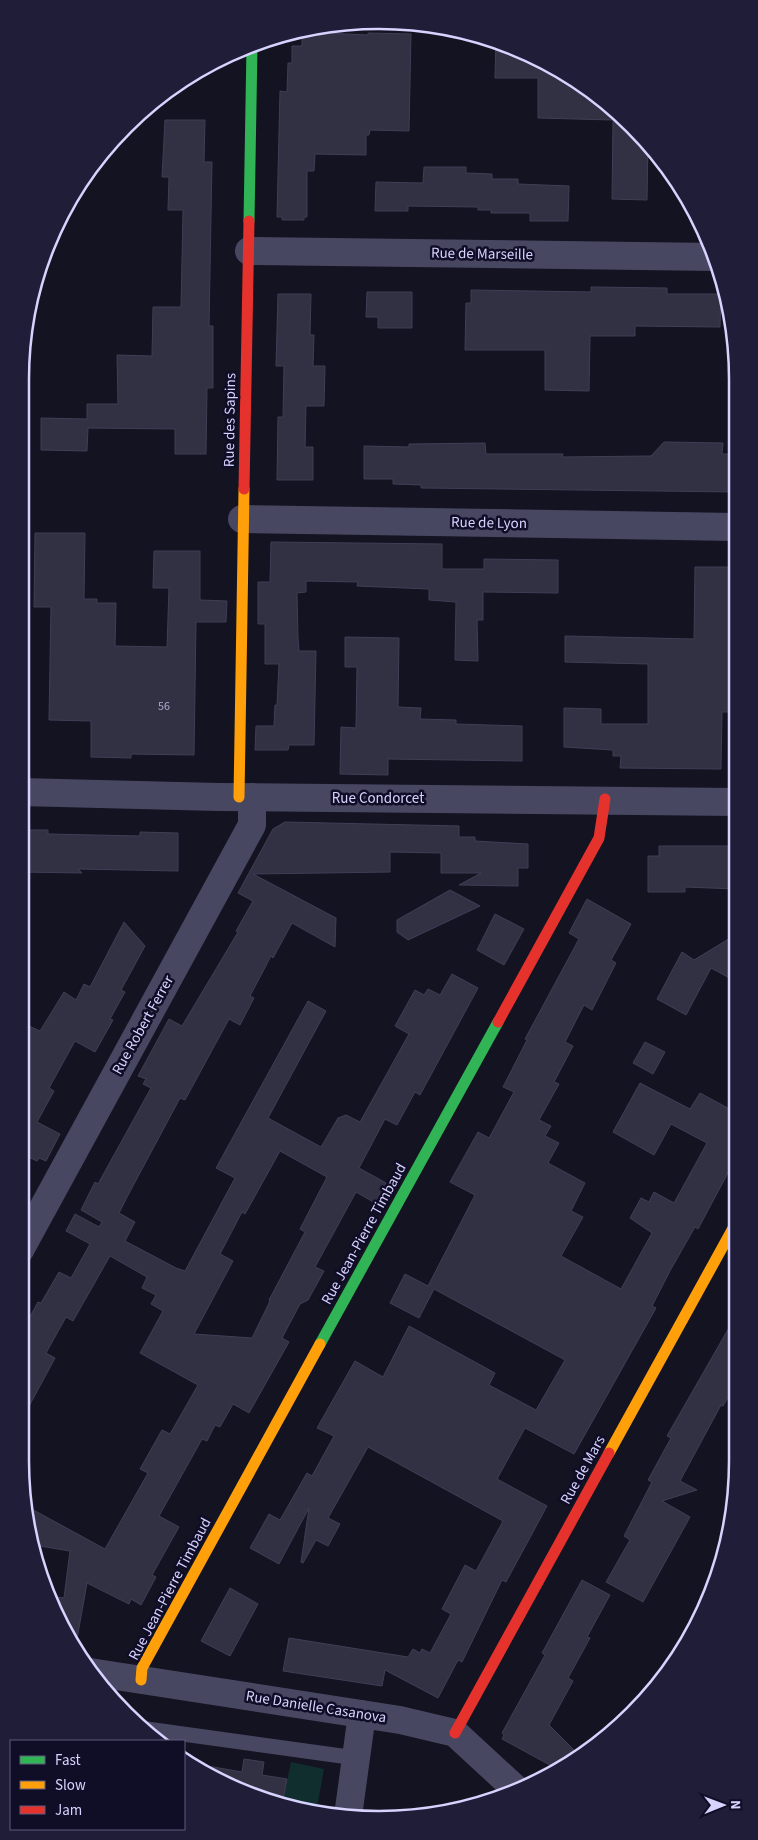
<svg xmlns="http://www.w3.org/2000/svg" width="758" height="1840" font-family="'Source Sans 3',sans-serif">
<rect width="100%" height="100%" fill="#141321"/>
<polygon fill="#102e2d" points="291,1762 324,1769 316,1813 282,1805"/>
<g fill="#323143" stroke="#413d56" fill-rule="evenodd">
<polygon points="302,32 368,35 368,33 411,34 409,131 370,130 369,135 366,135 366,155 315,154 314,171 307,171 307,217 304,217 304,220 282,220 282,217 277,217 280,91 287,92 288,63 292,63 292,46 302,46"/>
<polygon points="496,40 579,81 648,142 647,200 612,199 613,120 538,118 538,78 495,78"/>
<polygon points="165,120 205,120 204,162 212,162 209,326 213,326 213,388 207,388 206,454 175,454 175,429 88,428 87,451 41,450 41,418 87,419 87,404 118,404 117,355 152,356 153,307 181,307 183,210 168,210 169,177 162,177"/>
<polygon points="424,167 466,167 466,173 492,174 492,179 518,179 518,184 569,186 568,221 530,221 530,213 491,213 491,210 478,210 478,207 408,206 408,211 375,211 376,182 423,183"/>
<polygon points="591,287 667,288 667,294 721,294 720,327 635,326 635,336 590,336 589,391 545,390 545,350 465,350 466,303 471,303 471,290 591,292"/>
<polygon points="367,292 412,292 412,328 378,328 378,317 366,317"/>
<polygon points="278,294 311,294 310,335 314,335 313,366 325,366 324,406 306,406 305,447 313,447 313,480 277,480 278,417 283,417 284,366 276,366"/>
<polygon points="664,442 723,443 722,454 735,454 735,492 421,488 421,485 393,484 393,479 364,479 364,446 409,447 409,444 485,443 486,454 563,454 562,457 651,456"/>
<polygon points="35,533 85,533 84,599 97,599 97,603 116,603 115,646 167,647 169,588 153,588 154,551 200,551 200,600 227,601 226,622 196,622 194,755 131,754 131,758 91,757 91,721 49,720 51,607 34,607"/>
<polygon points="271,542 442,544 442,569 484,569 484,559 558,560 558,593 483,592 483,620 477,620 478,661 455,660 456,602 429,600 429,589 357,586 358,582 306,581 306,592 297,593 298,638 299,651 316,651 314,745 289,745 288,750 255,750 256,726 274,726 275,705 277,705 279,664 265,664 265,624 258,624 258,582 270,582"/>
<polygon points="695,567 736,567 736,712 722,712 721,769 620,768 621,756 613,756 613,750 564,747 564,708 601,709 601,724 648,724 648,664 565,662 565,636 694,639"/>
<polygon points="345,637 399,638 398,707 421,708 420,719 456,720 456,724 522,726 522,761 388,759 388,775 340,774 341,727 356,728 357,667 345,667"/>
<path d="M285,822L459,826V837H475V841L528,844V868H518V886L459,885L481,873H441V853L390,852V872L253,874L336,918L335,947L292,923L273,958L271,956L250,996L254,998L240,1025L229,1019L185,1100L180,1098L126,1199L119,1213L135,1222L125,1241L176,1268L185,1271L235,1178L216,1168L308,1001L326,1011L268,1118L321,1147L338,1118L346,1115L360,1122L409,1034L395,1026L415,990L424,995L428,989L440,995L452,974L478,988L420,1095L415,1092L397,1125L385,1119L359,1168L386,1183L375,1203L356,1192L315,1267L324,1271L308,1300L300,1304L282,1338L289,1342L249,1413L233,1404L220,1427L215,1425L207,1441L202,1439L159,1516L179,1527L152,1575L156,1577L141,1605L131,1599L129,1604L87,1583L75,1650L68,1640L48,1596L64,1598L70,1551L34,1545L28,1507L105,1549L148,1473L140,1469L162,1430L170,1434L198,1385L140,1353L163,1311L151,1304L156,1295L142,1288L147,1277L110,1256L73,1321L66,1317L46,1353L55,1358L20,1423V1335L38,1302L41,1303L59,1272L71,1278L90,1244L66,1231L75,1214L99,1227L102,1222L81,1210L95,1182L98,1184L151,1088L143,1084L146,1079L138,1076L169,1019L182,1026L238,932L236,931L253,901L238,893L273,829ZM280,1151L327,1177L300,1229L305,1232L269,1300L270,1301L252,1338L194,1334L233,1261L220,1254L242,1212L245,1214Z"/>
<polygon points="22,830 48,830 48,834 140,836 140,832 178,833 178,871 78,869 82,873 20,872"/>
<polygon points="659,846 736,846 736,889 685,887 685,892 648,892 648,856 659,856"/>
<polygon points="450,890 480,906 408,940 397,932 397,920"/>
<polygon points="587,899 631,924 611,960 616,963 592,1010 584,1005 565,1042 573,1046 554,1082 559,1084 539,1120 551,1126 545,1136 559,1143 548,1163 585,1183 571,1211 583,1217 561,1256 621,1289 652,1233 630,1218 641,1198 649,1202 654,1192 674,1203 707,1143 671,1124 654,1155 613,1132 640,1083 690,1109 700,1093 737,1113 737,1156 698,1229 695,1227 671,1269 652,1306 656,1308 574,1454 525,1428 497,1479 547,1506 506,1582 502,1580 462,1662 458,1660 438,1698 385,1670 382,1686 283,1671 289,1638 408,1657 413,1649 420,1653 422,1649 430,1653 451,1614 442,1609 465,1565 476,1571 503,1521 368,1447 328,1518 340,1524 328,1546 316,1540 303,1563 301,1562 309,1508 279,1564 250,1548 269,1514 280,1520 307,1473 312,1476 334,1436 317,1428 355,1361 383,1377 409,1326 495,1373 489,1385 536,1410 565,1360 434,1289 419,1318 390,1303 405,1274 428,1286 475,1195 450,1182 478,1132 489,1138 514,1092 503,1087 527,1040 525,1039 579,939 569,933"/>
<polygon points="495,914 524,929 504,965 477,950"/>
<polygon points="124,922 145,946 121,990 125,992 110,1019 113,1020 95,1052 75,1041 49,1088 54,1091 37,1122 60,1134 46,1161 39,1158 37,1161 20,1153 20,1042 29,1026 40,1031 64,992 76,1000 84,984 90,987"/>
<polygon points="737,934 737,982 711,968 686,1015 657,999 682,952 694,960"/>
<polygon points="645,1042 665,1052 653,1074 633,1063"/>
<polygon points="738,1312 738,1396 731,1392 723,1406 721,1405 680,1481 697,1490 662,1501 690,1517 643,1602 606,1582 630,1540 624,1536 652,1482 648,1480 671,1438 667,1436"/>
<polygon points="582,1580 610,1595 587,1637 590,1638 568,1678 573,1681 549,1725 581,1757 559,1770 502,1739 504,1735 502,1733 545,1655 542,1653"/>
<polygon points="230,1588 258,1604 230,1656 201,1641"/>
<polygon points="244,1759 264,1762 262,1775 287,1779 282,1805 264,1801 200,1772 202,1765 242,1772"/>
</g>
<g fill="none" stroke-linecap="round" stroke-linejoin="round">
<polyline stroke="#474762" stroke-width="15" points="147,1729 356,1758"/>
<g stroke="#474762" stroke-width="28">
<polyline points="249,251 715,257"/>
<polyline points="242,519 735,527"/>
<polyline points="20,792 218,797 736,802"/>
<polyline points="20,1250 252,825 252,797"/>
<polyline points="90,1672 400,1720 455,1733 519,1792"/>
<polyline points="348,1816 362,1714"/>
</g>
<g stroke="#30b455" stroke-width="11">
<polyline points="249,221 252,45"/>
<polyline points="320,1344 498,1022"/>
</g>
<g stroke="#ff9f0a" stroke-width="11">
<polyline points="239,797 244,489"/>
<polyline points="609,1453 737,1221"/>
<polyline points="141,1680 142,1668 320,1344"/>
</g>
<g stroke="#e5322d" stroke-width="11">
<polyline points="244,489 249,221"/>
<polyline points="498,1022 599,838 605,799"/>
<polyline points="455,1733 609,1453"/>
</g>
</g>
<g text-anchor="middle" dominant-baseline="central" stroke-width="5" stroke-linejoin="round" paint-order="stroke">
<g font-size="12" fill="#adaad0">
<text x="164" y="706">56</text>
</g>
<g font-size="15" fill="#d6d3ff" stroke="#100d27">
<text transform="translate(482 254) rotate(1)">Rue de Marseille</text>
<text transform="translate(230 420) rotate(-89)">Rue des Sapins</text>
<text transform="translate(489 523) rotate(1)">Rue de Lyon</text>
<text x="378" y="798">Rue Condorcet</text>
<text transform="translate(143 1025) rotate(-61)">Rue Robert Ferrer</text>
<text transform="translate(364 1234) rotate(-61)">Rue Jean-Pierre Timbaud</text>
<text transform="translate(583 1470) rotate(-61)">Rue de Mars</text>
<text transform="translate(170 1589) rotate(-62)">Rue Jean-Pierre Timbaud</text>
<text transform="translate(316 1707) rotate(9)">Rue Danielle Casanova</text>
</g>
</g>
<path d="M0 0H758V1840H0ZM379 29H379A350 350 0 0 1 729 379V1461A350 350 0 0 1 379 1811H379A350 350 0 0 1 29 1461V379A350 350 0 0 1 379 29Z" fill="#201d38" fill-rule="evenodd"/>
<path fill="none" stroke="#d6d3ff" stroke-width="2.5" d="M379 29H379A350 350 0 0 1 729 379V1461A350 350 0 0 1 379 1811H379A350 350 0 0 1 29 1461V379A350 350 0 0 1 379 29Z"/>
<rect x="10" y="1740" width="175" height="90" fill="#100d27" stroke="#5f5c7d"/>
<rect x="20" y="1756" width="25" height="8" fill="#30b455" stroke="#5f5c7d"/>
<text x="55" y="1765" font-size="15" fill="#d6d3ff">Fast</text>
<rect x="20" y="1781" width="25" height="8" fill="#ff9f0a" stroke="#5f5c7d"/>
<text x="55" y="1790" font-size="15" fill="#d6d3ff">Slow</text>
<rect x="20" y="1806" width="25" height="8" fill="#e5322d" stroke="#5f5c7d"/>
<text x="55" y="1815" font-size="15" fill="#d6d3ff">Jam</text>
<g transform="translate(723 1805) rotate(89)" stroke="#100d27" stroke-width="4" paint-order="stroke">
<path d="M0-4L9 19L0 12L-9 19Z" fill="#d6d3ff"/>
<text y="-8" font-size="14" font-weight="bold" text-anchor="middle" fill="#d6d3ff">N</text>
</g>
</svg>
